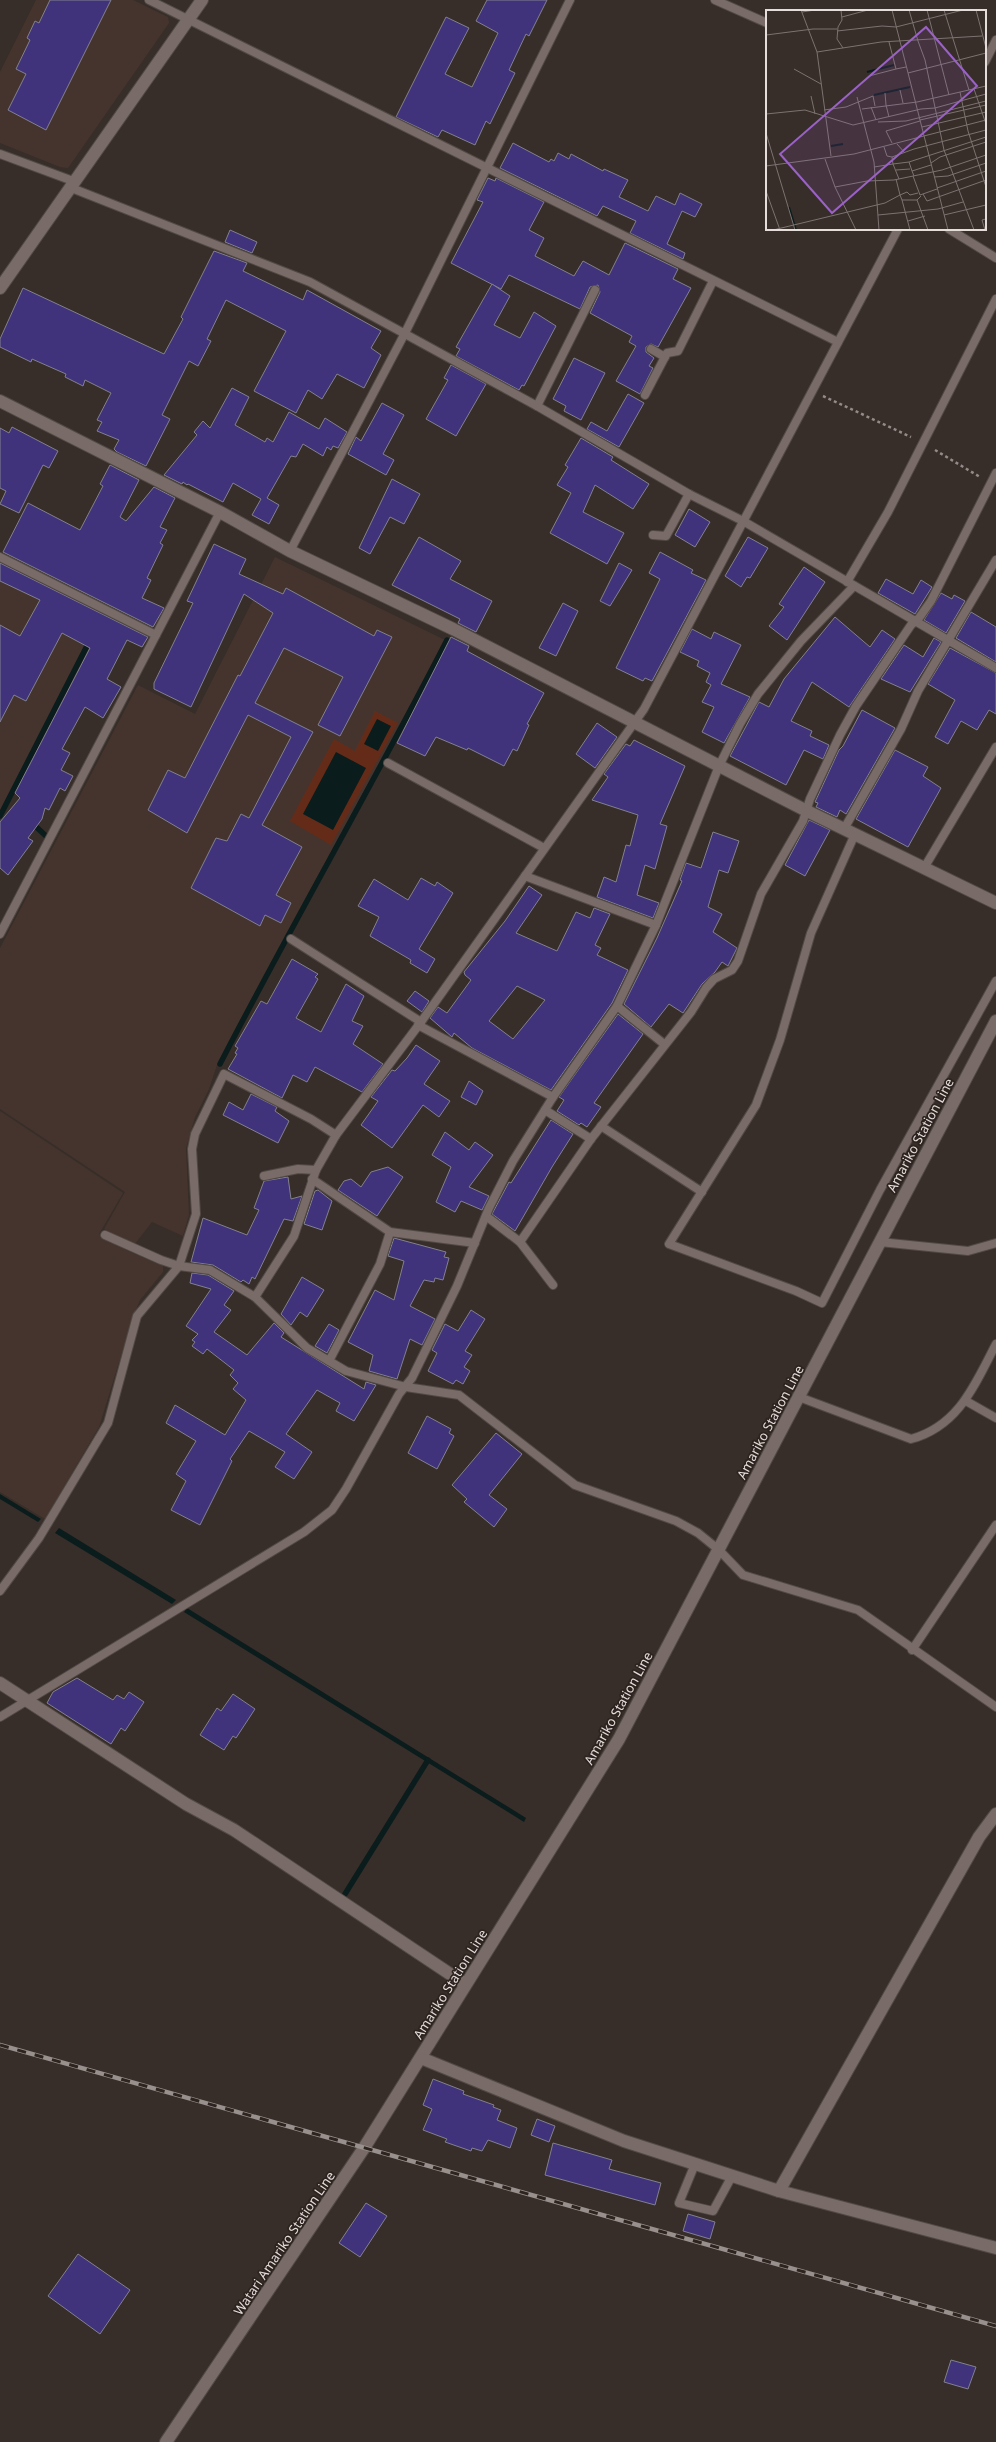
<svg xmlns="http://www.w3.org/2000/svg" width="996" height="2442" font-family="'Noto Sans',sans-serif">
<rect width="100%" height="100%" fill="#372d29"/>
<g fill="#45342e">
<polygon points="36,0 133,0 168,17 169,23 68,168 60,167 0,143 0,72"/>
<polygon points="275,557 445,640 217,1065 209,1089 195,1117 186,1148 189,1215 183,1236 152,1222 134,1245 104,1229 125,1192 0,1109 0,948 138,685 195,714"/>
<polygon points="0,563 102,614 0,812"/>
<polygon points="0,1111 123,1193 99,1234 126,1250 163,1266 163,1272 140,1300 133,1317 99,1427 45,1519 0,1492"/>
</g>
<polygon fill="#642c18" points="375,711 398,723 331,845 290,821 334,739 355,751"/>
<g fill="#0a1c1c">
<polygon points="377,719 391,726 378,751 364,744"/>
<polygon points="336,752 366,768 333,830 303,814"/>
<polygon points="0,1494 41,1519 38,1522 0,1499"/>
<polygon points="59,1528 176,1600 172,1604 55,1533"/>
<polygon points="187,1608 526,1818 524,1822 184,1612"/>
</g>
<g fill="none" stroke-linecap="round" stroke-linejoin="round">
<g stroke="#0a1c1c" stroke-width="5.5">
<polyline points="0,816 90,640"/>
<polyline points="32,823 46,836"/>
<path d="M220,1064C293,922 374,783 447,640"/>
<polyline points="345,1894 428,1760"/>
</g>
</g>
<g fill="#40337c" stroke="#82818d" fill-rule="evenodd">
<polygon points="50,0 111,0 46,130 8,110 26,74 16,69 30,40 27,38 35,21 39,23"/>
<polygon points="487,0 547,0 529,36 526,34 509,70 515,73 490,124 486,121 475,145 442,130 438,137 396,117 446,17 469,28 445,74 472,87 498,33 476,21"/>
<polygon points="513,143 549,162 551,159 554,161 558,153 569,159 571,154 603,171 604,169 628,180 619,197 648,211 656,196 675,205 680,193 702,204 695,217 682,211 667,244 685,253 683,259 630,233 636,221 603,206 597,216 500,168"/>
<polygon points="488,178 495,181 496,178 544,202 529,230 544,238 535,256 574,276 583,261 609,275 625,243 678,269 673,279 691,288 658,347 651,344 646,347 646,352 654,358 649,366 653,368 640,394 616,381 636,346 629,342 632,336 590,313 600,292 598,285 590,287 580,309 509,275 501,289 451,263 483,202 477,200"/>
<polygon points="230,230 257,242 252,253 225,242"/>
<polygon points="214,251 247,263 243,271 303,300 307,290 381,331 371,348 381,355 364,388 337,374 322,399 308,390 296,413 254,391 286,331 226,300 207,339 211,341 198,366 189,361 162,415 170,419 146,466 117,452 114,449 119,440 97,431 102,422 97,420 111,393 85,380 83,386 65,377 66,374 32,359 31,362 0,347 0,339 23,288 164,354 183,319 181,317"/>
<polygon points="492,284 510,296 494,325 520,338 534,312 556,326 524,386 522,385 519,390 456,356 460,349 456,347"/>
<polygon points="574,358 605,373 581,420 564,411 566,406 553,399"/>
<polygon points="451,365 486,384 456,436 426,419 448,380 444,378"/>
<polygon points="232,388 249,397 235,425 265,442 267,438 273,442 289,412 319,429 325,418 347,432 338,448 333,446 331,450 327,447 323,456 303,444 296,457 291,456 267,498 279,505 269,524 252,515 261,499 233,483 223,502 188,484 187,485 183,482 182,484 164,475 197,435 194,432 203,421 210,428"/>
<polygon points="628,394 644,403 619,447 587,429 591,422 607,431"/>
<polygon points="382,403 404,415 383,454 394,460 386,475 348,454 356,437 361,441"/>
<polygon points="12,427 58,451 49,468 43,465 19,513 0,504 6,491 0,488 0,428 9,433"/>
<polygon points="581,438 613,457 611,460 649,484 633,509 595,485 583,512 624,533 607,564 550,533 571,493 557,485 568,467 565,465"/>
<polygon points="110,465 139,480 120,517 126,521 154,487 175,498 160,527 167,530 160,543 163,545 147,578 151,580 142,598 164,608 153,627 3,552 28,503 80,530 103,486 100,484"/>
<polygon points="392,479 420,494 404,524 390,517 370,554 359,548"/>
<polygon points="689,509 710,522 695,547 675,535"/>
<polygon points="419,537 461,561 450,579 492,601 476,632 458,623 460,619 392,585"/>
<polygon points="748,537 768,548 750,578 747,577 741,587 725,576"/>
<polygon points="214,544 246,559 239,574 283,594 286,588 374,636 377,630 392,637 340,736 318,725 343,677 284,648 255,703 313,732 262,825 302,847 276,895 291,903 281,923 265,915 260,926 191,888 216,838 227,841 241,814 249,818 291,737 248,715 187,833 148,810 168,770 185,778 238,675 240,676 273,613 244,594 191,707 154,689 154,683 193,603 187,601"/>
<polygon points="660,552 693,570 691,573 706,580 652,681 645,678 643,681 616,668 660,579 649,573"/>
<polygon points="0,563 148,637 142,647 127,640 107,679 121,687 103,718 85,707 62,749 70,753 61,770 73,776 65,791 60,788 49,810 45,808 42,819 28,838 33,841 8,875 0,868 0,822 20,798 15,793 90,648 62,633 26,701 14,695 0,722 0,625 20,636 40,600 0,581"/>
<polygon points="619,563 632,570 610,606 600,601"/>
<polygon points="804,567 825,582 787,640 769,626 784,607 779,604"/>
<polygon points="886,579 913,594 921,580 932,587 915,614 878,593"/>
<polygon points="941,593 952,599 954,595 965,601 946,633 924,620"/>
<polygon points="563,603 578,611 556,656 539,648"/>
<polygon points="971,612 996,627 996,662 956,638"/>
<polygon points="835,617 870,647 882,630 895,639 849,707 812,682 791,721 812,731 810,736 829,745 823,759 804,750 786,785 730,756 759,702 769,707 784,679"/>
<polygon points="692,629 711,639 714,632 741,645 721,684 750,697 724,743 702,732 714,707 702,702 711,685 706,682 710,673 697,666 699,661 680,652"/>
<polygon points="451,637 469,646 467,651 544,693 527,724 529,725 517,751 513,749 504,766 468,748 467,750 436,737 425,756 397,743"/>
<polygon points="934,638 941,642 910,692 881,679 904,645 923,657"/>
<polygon points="950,648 996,673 996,714 989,710 977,730 961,721 948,744 935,737 955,700 928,684"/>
<polygon points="862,710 895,728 846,814 840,810 837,817 816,807 818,803 815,802 839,750 843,746"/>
<polygon points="597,723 617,737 595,768 576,754"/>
<polygon points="634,740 685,766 660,824 667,826 655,869 645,865 637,895 659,903 653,918 597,897 604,877 616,882 626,845 630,846 638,815 592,800 608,777 604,774 626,744 630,746"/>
<polygon points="895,750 928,767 923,776 941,788 908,847 856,819"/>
<polygon points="809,820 830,830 805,876 785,865"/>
<polygon points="713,832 739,841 728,873 719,870 708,907 722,914 713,932 737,948 728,966 722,962 715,972 702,984 683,1013 669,1004 651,1027 624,1004 657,938 682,881 680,880 686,863 701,868"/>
<polygon points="421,878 435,886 437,882 453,893 419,949 435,959 427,973 410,963 411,960 370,936 379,917 358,906 374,879 408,900"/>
<path d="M529,886L542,895L516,933L557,951L576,912L590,918L594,908L610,914L595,945L601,948L597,955L628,970L612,1003L551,1090L472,1048L454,1033L452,1037L430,1018L438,1007L447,1013L471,980L465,975L464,972L505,921ZM517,986L545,1000L513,1039L489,1021Z"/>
<polygon points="292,959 318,974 315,977 318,979 296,1018 321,1032 346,984 364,996 352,1021 363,1026 353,1044 383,1064 362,1092 315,1067 307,1082 293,1075 282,1098 228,1069 237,1054 235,1053 238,1048 235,1046 261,1001 267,1004"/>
<polygon points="415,991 429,1001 422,1012 407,1001"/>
<polygon points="618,1014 643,1034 594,1103 601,1107 587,1127 581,1123 579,1125 557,1111 564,1100 559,1097"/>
<polygon points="416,1045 440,1061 424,1084 450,1101 439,1117 423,1105 392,1148 361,1125 378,1101 371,1097 392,1070 395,1071 407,1058"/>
<polygon points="469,1081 483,1091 476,1105 461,1097"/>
<polygon points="251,1094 277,1107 275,1111 289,1121 278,1143 223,1115 229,1102 243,1110"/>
<polygon points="551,1120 573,1134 552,1167 515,1231 492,1214 509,1182 511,1183"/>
<polygon points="445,1132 469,1150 475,1142 493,1155 469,1187 489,1196 482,1210 461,1201 455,1212 436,1202 451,1167 432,1155"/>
<polygon points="388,1167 403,1177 377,1216 338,1190 344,1181 351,1179 361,1187 371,1172"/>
<polygon points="288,1177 291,1199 302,1196 293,1221 284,1219 255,1279 252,1277 249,1284 243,1280 241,1282 213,1265 191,1262 203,1218 247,1235 259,1210 254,1208 264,1181"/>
<polygon points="318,1190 332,1201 322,1230 304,1224 315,1191"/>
<polygon points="394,1238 446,1252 444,1257 449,1258 443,1280 435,1278 434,1282 424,1280 410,1306 435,1319 422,1345 410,1339 397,1379 369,1371 373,1355 348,1342 375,1290 394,1300 404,1261 388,1256"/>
<polygon points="192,1273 208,1275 234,1291 224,1305 231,1310 214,1332 247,1355 274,1323 284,1333 281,1337 364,1389 366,1382 376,1385 354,1421 336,1411 340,1403 317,1390 286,1434 312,1452 294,1479 275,1467 285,1452 249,1431 230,1459 232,1461 200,1525 171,1510 186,1481 176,1474 196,1441 166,1423 175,1405 225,1435 246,1400 233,1389 238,1383 230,1375 234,1370 207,1349 203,1354 192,1346 195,1342 192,1340 198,1334 186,1326 211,1289 190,1283"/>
<polygon points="302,1277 324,1290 307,1317 300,1312 291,1325 281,1314"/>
<polygon points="471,1310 485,1319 465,1351 472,1355 464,1367 470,1371 463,1384 456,1380 453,1384 428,1371 437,1353 432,1350 445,1324 458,1331"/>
<polygon points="329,1324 339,1330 327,1353 315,1346"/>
<polygon points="427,1416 451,1429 449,1433 454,1436 437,1469 408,1453"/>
<polygon points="496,1433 522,1454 489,1495 507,1509 494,1527 464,1502 467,1499 452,1485"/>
<polygon points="77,1678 113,1700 117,1695 124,1699 129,1692 144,1702 125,1731 121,1728 111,1744 47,1703 53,1692"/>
<polygon points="233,1694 255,1709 236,1738 233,1736 224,1750 200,1735 217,1708 221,1711"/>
<polygon points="433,2079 464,2091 463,2094 494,2105 493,2107 501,2110 497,2120 517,2128 510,2148 488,2140 482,2151 472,2148 471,2151 445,2142 447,2139 423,2130 432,2109 423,2105"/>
<polygon points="537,2119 555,2126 549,2142 531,2135"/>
<polygon points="553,2143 612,2160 609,2169 661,2183 655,2205 545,2175"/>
<polygon points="366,2203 387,2216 360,2257 339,2243"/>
<polygon points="688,2214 715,2222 710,2239 683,2231"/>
<polygon points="78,2254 130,2290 100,2334 48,2296"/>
<polygon points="951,2360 976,2367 968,2389 944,2382"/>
</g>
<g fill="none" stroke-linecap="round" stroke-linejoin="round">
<g stroke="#524945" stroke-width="10">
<g id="lane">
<polyline points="149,0 838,342"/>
<polyline points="715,0 767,23"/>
<polyline points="985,62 996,40"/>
<polyline points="0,154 73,181"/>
<polyline points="69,187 310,282 537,406 689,494 743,521 996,668"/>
<polyline points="949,229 996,258"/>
<polyline points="651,349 665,357"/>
<polyline points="645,395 667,353 678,351 713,281"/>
<polyline points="537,406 595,290"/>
<polyline points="653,535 666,536 689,494"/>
<polyline points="290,551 405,333 570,0"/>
<polyline points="0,557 156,635 220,512"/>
<polyline points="847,582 888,512 996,299"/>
<polyline points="388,763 544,848"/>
<polyline points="844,829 901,729 918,691 996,560"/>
<polyline points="855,834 811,933 780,1040 756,1105 669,1244 796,1291 822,1303 880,1190 996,981"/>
<polyline points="924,868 996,747"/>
<polyline points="525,876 656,925"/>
<polyline points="0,934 156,635"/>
<polyline points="291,939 421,1022"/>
<polyline points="617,1006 664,1044"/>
<polyline points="418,1025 553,1097"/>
<polyline points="545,1110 591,1139"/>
<polyline points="601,1126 702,1192"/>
<polyline points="264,1176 298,1169 316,1170"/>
<polyline points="312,1179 390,1232 475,1243"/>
<polyline points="486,1216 520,1242 553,1285"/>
<polyline points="105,1235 161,1260 179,1266 210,1270 255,1297 307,1348 346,1371 406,1387 459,1395 575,1485 676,1521 698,1533 719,1550 743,1575 858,1610 996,1707"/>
<polyline points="520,1242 591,1139 691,1012 706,988 714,979 732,970 738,961 761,894 803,821 810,799 840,735 856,706 911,625 919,618 931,601 996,473"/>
<polyline points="880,1242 968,1251 996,1243"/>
<polyline points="255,1297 294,1236 316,1170 336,1135 421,1022 644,709 898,229"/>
<polyline points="329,1361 380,1264 390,1232"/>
<path d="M799,1397L911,1439C959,1426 975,1384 996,1344"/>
<polyline points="966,1401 996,1418"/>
<polyline points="0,1591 39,1538 108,1423 137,1316 179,1266 196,1214 192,1149 195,1134 224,1074 311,1119 336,1135"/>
<polyline points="912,1650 996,1525"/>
<polyline points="0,1717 304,1532 332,1510 346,1489 399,1394 412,1378 457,1286 489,1208 513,1161 553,1097 617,1006 656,925 719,766 740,724 758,694 801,641 854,586"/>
<polyline points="695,2164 679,2203 713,2211 732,2176"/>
</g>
</g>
<g stroke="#524945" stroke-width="14">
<g id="street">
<polyline points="0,288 202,0"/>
<polyline points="0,1683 186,1804 234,1830 465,1984"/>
<polyline points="779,2191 979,1837 996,1814"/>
</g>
</g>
<g stroke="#524945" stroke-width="14">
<g id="secondary">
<polyline points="0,401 220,512 290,551 453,629 805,810 996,903"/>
<polyline points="421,2058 624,2141 779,2191 996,2248"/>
<polyline points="166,2442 364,2148 619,1739 996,1021"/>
</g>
</g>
<g stroke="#948b88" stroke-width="2.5" stroke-dasharray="3 3" stroke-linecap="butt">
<polyline points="823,396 911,437"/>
<polyline points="935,450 980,477"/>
</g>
<use href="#lane" stroke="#796c68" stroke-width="8"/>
<use href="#street" stroke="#796c68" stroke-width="12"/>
<use href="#secondary" stroke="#796c68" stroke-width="12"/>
<g stroke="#98908c" stroke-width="4.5">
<polyline id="rail" points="0,2045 996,2326"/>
</g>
<use href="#rail" stroke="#2d231f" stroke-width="3" stroke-dasharray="9" stroke-linecap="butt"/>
</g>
<g text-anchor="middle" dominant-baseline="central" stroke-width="3.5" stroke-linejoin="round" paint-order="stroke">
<g font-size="13" fill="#e4ddda" stroke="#2d231f">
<text transform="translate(920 1135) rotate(-62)">Amariko Station Line</text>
<text transform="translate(770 1422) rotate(-62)">Amariko Station Line</text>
<text transform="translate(618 1708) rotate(-61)">Amariko Station Line</text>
<text transform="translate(450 1984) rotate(-58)">Amariko Station Line</text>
<text transform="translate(284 2243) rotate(-56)">Watari Amariko Station Line</text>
</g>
</g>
<g transform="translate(766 10)">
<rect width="220" height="220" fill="#372d29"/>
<path fill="none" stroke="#0a1c1c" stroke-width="2" d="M101,62L128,55M108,85L144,77M65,136L77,134M23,197L30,220"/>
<path fill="none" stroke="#7c7370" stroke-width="1" d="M35,0L51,42L65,146M75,0L76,10L72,17L71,29L77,38M126,0L182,220M143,0L152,31M161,0L183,85M178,0L203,80M210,0L220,38M36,2L49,0M76,7L102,0M71,21L116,16L130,17L197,0M0,25L47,19H71M152,31L159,50L178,140L208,220M123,32L130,59L140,57M51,42L115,32L216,26M28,59L55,74M142,63L220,43M103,66L130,59M208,79L220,114M134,80L137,93M194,82L202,121L220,177M119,83L120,95M45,86L49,104M91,87L108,152L113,220M120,95L123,107M105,97L110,110M169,98L220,84M96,99L151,92L220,76M58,100L80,97L107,86L109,96M0,104L39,100L87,115L155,99L169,98M154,110L220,95M112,112L140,111L220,91M156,117L220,102M0,123L29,220M126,133L120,121L154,111M131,134L139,143M118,137L121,146L126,147L148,139L220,120M59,149L69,177M165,153L174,147L220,132M0,156L88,144L220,110M108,157L127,154L126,147M130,160L144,159M146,161L143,152L220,127M147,166L154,185L171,179M148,166L146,161L165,155M168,167L182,166L220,153M133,169L127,154L143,152M171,178L220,161M0,181L14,220M157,184L161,191L220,170M136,190L134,185L141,182L144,185L152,183M151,190L162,220M112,205L172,199L197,192M178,205L220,195M142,211L159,206M7,220L119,193L134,185L130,169M90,220L69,177L101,171L128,170L176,160L220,145M144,220L136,190H151L155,186M219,220L216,210L220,209"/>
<path fill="#9a61c7" fill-opacity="0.15" stroke="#9a61c7" stroke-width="2" d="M160,17L211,76L66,203L14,144Z"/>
<rect width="220" height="220" fill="none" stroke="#e4ddda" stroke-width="2"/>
</g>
</svg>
